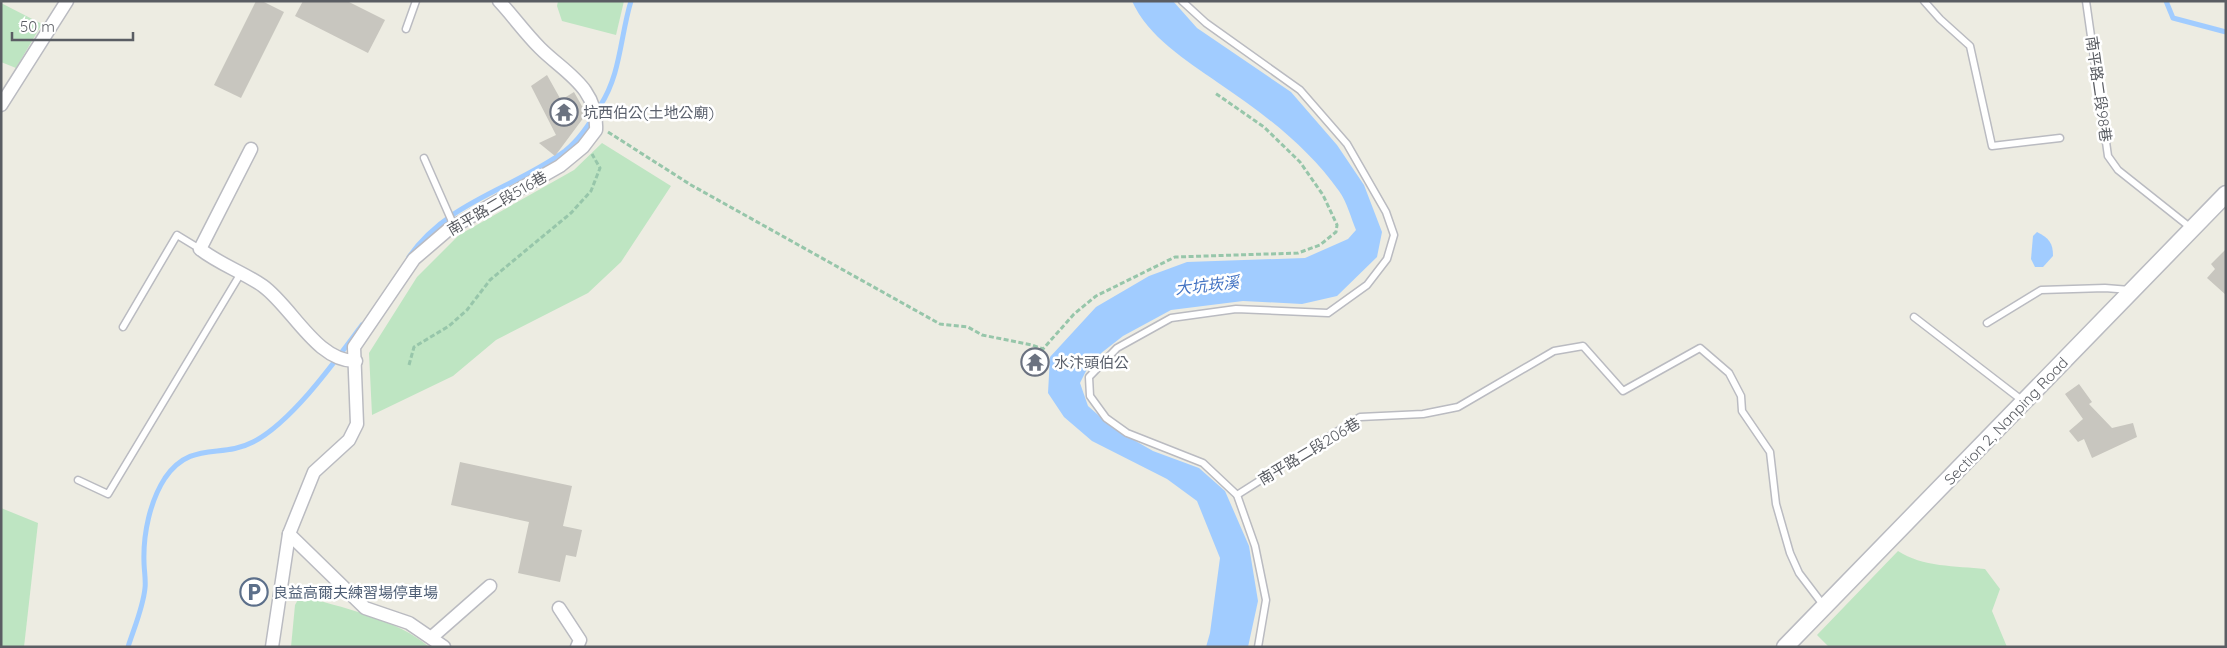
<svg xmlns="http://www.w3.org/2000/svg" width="2227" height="648" font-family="Quicksand,'Noto Sans TC',sans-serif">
<rect width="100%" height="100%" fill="#edece2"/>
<g fill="#bee5c2">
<polygon points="558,1 624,1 616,35 562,21 557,6"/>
<polygon points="1,3 42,24 16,68 1,62"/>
<polygon points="602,143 671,186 621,262 588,293 496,340 453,376 372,415 369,353 417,277 459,235 574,170"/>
<polygon points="1,508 38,523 24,647 1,647"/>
<path d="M1898,551C1922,567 1956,566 1985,569L2000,589L1992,611L2007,647H1829L1817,635Z"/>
<path d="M300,596C339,606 399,620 429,647H291L295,605Z"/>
</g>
<g fill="#a1ccff">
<path d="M1132,1H1173L1197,28L1291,92L1337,145L1364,185L1382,232L1377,257L1337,296L1302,304L1243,301L1171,310L1123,336L1091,361L1080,383L1088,406L1113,428L1153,451L1199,468L1225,491L1249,546L1258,601L1248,647H1206L1210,633L1220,558L1197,501L1167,479L1092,441L1064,417L1048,393L1050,357L1096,307L1149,276L1187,262L1305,258L1348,239L1356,230C1351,218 1347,202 1339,191C1307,146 1263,113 1217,82C1186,60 1148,37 1132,1Z"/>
<path d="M2037,232C2049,238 2053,243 2053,256L2043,267H2035L2031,259L2033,236Z"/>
</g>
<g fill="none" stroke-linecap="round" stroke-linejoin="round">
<g stroke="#a1ccff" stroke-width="5">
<polyline points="2166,1 2173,18 2226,32"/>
<path d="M409,257C448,201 513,189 565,151C579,140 591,122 600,106C621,74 620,37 631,1"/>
<path d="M128,647C134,628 143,608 145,588C146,580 144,570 144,562C143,534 150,501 165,478C191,440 221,459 253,442C292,422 336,360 362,325"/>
</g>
</g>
<g fill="#c8c6bf">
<polygon points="256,1 262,1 284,12 241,98 214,85"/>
<polygon points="303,1 347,1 385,20 368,53 295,16"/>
<polygon points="547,75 561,100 574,92 583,108 584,117 555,156 539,143 556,135 531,86"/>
<polygon points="2226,249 2226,295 2207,278 2215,269 2211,264"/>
<polygon points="2079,384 2092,402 2089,404 2112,428 2133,423 2137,437 2092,458 2084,439 2078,442 2069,431 2083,419 2065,394"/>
<polygon points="460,462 572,486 563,526 582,530 576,557 566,555 560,582 518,573 529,522 451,505"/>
</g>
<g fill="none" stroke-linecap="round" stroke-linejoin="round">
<g stroke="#babbc1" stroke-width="9">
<g id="service">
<polyline points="1182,1 1206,23 1300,90 1347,144 1386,212 1394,235 1387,259 1367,285 1328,313 1236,309 1171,318 1117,348 1089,377 1090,396 1106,418 1127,433 1203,463 1237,495 1255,546 1266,600 1258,647"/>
<polyline points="1924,1 1940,19 1970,46 1992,146 2060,138"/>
<polyline points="2086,1 2108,156 2118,170 2191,228"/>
<polyline points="406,29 416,1"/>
<polyline points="424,158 454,226"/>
<polyline points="1914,317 2023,401"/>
<polyline points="1987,323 2041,290 2105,288 2130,290"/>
<polyline points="123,327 177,235 200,249"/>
<polyline points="78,480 108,494 241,273"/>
<polyline points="1237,495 1360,417 1423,414 1458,407 1554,351 1583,346 1623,391 1700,348 1729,373 1741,396 1742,411 1770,452 1776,504 1790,553 1799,573 1824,606"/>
</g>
</g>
<g stroke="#babbc1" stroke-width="15">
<g id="minor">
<polyline points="1,105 67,1"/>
<path d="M251,149L200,249C219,264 243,272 263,286C292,307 317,362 356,361"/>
<polyline points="289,534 365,608 409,623 444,647"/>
<polyline points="559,608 580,640 577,647"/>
<polyline points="432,637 490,586"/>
<path d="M272,647L289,534L314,472L349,440L357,424L354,347L414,259L449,229L560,166L583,147L596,130C598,87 565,73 540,48C525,33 513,16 499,1"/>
</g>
</g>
<g stroke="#babbc1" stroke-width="19">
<polyline id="tertiary" points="1785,647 2226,194"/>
</g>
<g stroke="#97c6aa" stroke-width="3" stroke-dasharray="5 2.5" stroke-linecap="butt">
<polyline points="608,132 691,185 940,324 968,327 982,335 1032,345 1043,349 1074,314 1096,296 1175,257 1298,253 1320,245 1336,232 1337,225 1323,195 1300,162 1264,127 1215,93"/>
<polyline points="409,365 414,347 449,326 467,310 490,280 571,213 591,191 600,168 592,154"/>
<polyline points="1031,371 1039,369 1043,349"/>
</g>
<use href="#service" stroke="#fff" stroke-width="6"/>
<use href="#minor" stroke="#fff" stroke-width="12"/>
<use href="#tertiary" stroke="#fff" stroke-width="16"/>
</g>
<defs>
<g id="temple-ring" transform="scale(1.4375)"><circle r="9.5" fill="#fff" stroke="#6b7280" stroke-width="1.5"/><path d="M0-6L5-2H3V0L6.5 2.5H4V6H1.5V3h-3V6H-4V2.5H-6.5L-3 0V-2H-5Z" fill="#6b7280"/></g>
<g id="parking-ring" transform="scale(1.4375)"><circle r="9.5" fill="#fff" stroke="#5c6f8a" stroke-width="1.5"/><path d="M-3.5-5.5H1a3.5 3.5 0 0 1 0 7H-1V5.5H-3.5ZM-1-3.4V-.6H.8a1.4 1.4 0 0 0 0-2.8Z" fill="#5c6f8a"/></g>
</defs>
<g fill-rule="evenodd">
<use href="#temple-ring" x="564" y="112"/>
<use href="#temple-ring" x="1035" y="362"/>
<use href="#parking-ring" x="254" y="592"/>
</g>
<g text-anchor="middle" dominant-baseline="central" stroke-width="5" stroke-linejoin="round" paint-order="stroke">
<g font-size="15" fill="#5a5d63" stroke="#fff">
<text transform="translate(2099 89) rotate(82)">南平路二段98巷</text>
<text transform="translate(497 203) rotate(-30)">南平路二段516巷</text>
<text transform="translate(2006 421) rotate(-46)">Section 2, Nanping Road</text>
<text transform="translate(1309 451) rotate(-31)">南平路二段206巷</text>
</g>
<g font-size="15" fill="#5b616d" stroke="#fff" text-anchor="start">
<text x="583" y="112">坑西伯公(土地公廟)</text>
<text x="1054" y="362">水汴頭伯公</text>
</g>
<g font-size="15" fill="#4e5e75" stroke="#fff" text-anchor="start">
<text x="273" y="592">良益高爾夫練習場停車場</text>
</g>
<g font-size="16" font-style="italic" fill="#4373c3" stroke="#fff">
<text transform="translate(1207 285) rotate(-6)">大坑崁溪</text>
</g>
</g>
<rect width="2227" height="648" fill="none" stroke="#5a5d63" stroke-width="5"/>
<path d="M12 32v8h121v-8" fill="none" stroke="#5a5d63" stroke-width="2.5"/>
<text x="20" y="32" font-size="15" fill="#5a5d63" stroke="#ffffff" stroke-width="4" paint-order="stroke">50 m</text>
</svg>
